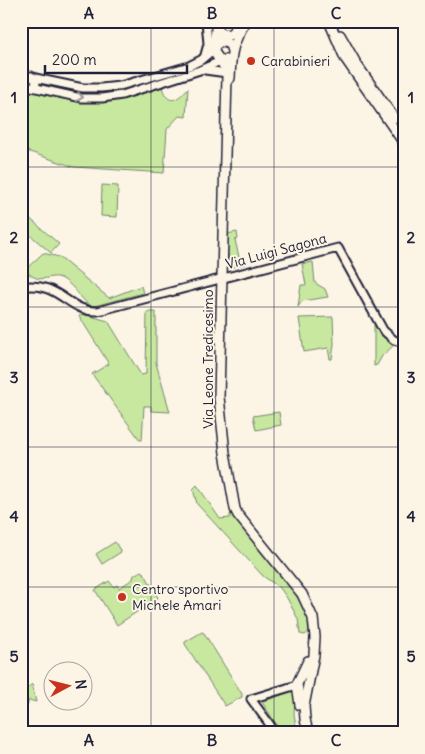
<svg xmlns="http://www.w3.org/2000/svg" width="425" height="754" font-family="Delius,sans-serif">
<rect width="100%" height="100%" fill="#fcf5e5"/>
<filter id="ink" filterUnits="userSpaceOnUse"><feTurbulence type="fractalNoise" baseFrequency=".02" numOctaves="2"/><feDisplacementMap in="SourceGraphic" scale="10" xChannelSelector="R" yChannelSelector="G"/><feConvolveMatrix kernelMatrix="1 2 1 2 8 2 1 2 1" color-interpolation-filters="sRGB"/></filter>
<g filter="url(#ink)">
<g fill="#c8e8a0" stroke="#75856e">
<path d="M162,87C168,107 178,100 188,88L186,117L179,116L167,129L164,173L74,167L21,149V89C49,96 77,105 106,101C125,99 143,90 162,87Z"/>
<polygon points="102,185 118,186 117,217 101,216"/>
<polygon points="26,215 59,244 51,253 21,227 21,221"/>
<polygon points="237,232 238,239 235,240 240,261 244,262 245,264 229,268 227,234"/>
<path d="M43,253L59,257L109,298L141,286L143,293L94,306L89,305C79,297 73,284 61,278C52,274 43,282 34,277C31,276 27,272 25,270Z"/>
<polygon points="313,262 315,283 325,289 328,297 302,301 298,307 301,285 306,285 302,264"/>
<polygon points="147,312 156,312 156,363 170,412 151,411 151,406 144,406 142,440 140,440 92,374 109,364 79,316 83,314 108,321 141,375 146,374"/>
<polygon points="333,317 334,344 332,359 330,359 328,348 304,352 299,318"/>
<polygon points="374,325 394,345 382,356 377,365 374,366"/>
<polygon points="279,412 281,425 256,430 253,416"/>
<path d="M197,485L220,519L230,518V514L233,513L238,522C249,536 329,622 305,635L300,634L298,619L287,598L280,588L263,576L197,504L193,489Z"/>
<polygon points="115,542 121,552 102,564 96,554"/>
<polygon points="141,571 145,574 158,598 117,625 95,590 109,581 114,587 117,585 119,588 133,579 134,575"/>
<polygon points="202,632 204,633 242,694 242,697 225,706 185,644 185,642"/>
<polygon points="32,684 36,702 29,700 21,726 21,689 24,691"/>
<polygon points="292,691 295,695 294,714 297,733 282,733 262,702"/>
</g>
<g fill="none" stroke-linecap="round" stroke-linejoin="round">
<g stroke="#22223b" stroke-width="11">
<g id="minor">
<polyline points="205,55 208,44 206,21"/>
<polyline points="205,70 227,73"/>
<polyline points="21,75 83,88 101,88 120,86 189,66 201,60 214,49"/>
<polyline points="31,76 27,78 26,82 30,87 35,86 36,83 34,77"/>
<polyline points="32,87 81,98 102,98 122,95 200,70 225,59"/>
<path d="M21,287C60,280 68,313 98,311L338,248L383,330L394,340L404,343"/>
<polyline points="276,733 251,699 297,685"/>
</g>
</g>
<g stroke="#22223b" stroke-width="12">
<g id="major">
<polyline points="220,21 216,29 214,52 226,69 227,76 219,397 225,453 235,509 238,515 302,594 313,618 315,637 314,655 304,706 305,719 308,733"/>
<polyline points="329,21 345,58 404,143"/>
<polyline points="218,24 218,30 221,34 229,35 235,30 234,21"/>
<polyline points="340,35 357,65 394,118"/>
<polyline points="214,47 218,43 225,42 230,45 232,51"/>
<path d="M230,78C231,53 232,43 246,21"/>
<polyline points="300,705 297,684 308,661"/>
</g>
</g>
<use href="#minor" stroke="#fcf5e5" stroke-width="7"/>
<use href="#major" stroke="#fcf5e5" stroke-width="9"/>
</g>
<defs><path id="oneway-chevron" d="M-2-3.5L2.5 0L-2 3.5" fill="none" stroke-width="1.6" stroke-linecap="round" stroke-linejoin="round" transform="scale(1.25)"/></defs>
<use stroke="#9a9698" href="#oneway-chevron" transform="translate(80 97) rotate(9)"/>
</g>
<path fill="none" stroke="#22223b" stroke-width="1" stroke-opacity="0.55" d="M151,21V733M274,21V733M21,167H404M21,307H404M21,447H404M21,587H404"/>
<g fill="#c8321e" stroke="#fcf5e5" stroke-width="2">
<circle cx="251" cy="61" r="5"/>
<circle cx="122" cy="597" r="5"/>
</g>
<g text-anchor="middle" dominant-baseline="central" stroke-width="4" stroke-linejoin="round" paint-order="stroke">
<g font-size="14" fill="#22223b" stroke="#fcf5e5" text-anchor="start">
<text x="261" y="61">Carabinieri</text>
<text x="132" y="589">Centro sportivo<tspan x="132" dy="16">Michele Amari</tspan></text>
</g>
<g font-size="14" fill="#22223b" stroke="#fcf5e5">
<text transform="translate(276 251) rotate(-15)">Via Luigi Sagona</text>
<text transform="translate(208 359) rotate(-90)">Via Leone Tredicesimo</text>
</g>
</g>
<rect width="425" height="754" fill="none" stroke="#fcf5e5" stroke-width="55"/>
<g transform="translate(68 686) rotate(83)"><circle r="24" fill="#fcf5e5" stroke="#a5a1a1"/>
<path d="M0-4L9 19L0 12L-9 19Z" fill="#c8321e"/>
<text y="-8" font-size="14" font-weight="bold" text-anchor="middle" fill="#22223b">N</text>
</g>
<path d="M45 65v8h142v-8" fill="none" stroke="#22223b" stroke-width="2.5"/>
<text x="52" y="65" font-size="15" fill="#22223b" stroke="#fcf5e5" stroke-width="4" paint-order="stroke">200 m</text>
<rect x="28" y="28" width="370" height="698" fill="none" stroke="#22223b" stroke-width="2"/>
<g font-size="16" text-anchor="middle" font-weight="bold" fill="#22223b">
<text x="89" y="19">A</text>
<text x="212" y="19">B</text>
<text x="336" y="19">C</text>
<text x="14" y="103">1</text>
<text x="411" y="103">1</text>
<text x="14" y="243">2</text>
<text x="411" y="243">2</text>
<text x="14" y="383">3</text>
<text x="411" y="383">3</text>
<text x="14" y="522">4</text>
<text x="411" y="522">4</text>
<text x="14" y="662">5</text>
<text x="411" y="662">5</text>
<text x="89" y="746">A</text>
<text x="212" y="746">B</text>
<text x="336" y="746">C</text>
</g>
</svg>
